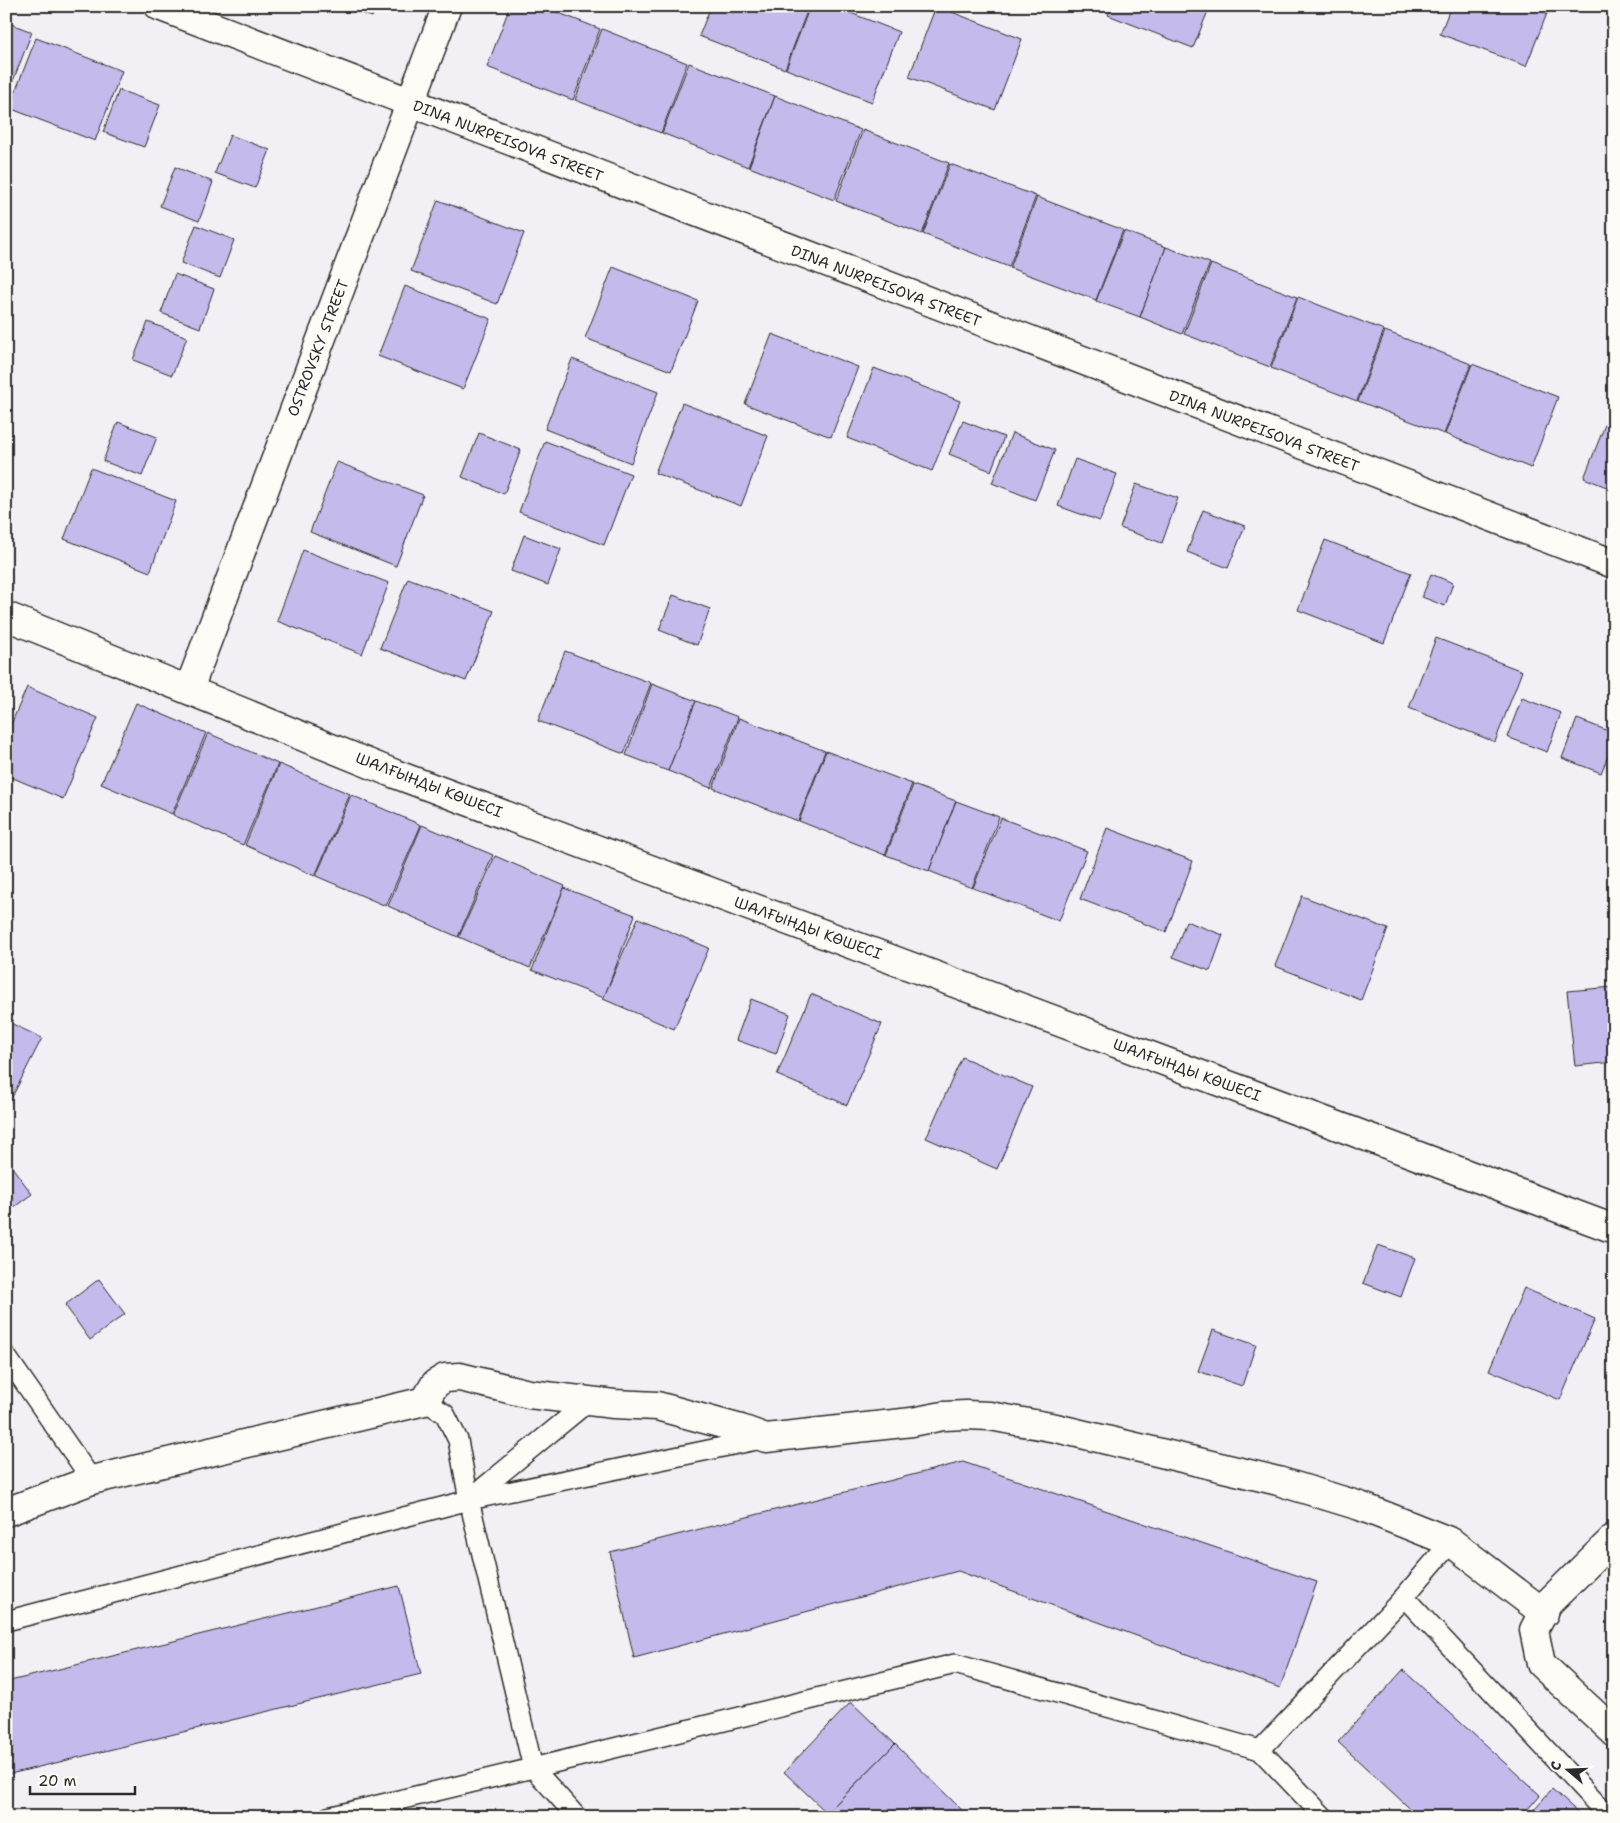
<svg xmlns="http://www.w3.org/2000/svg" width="1620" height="1823" font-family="'Shantell Sans',sans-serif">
<rect width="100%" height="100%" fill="#f2eff5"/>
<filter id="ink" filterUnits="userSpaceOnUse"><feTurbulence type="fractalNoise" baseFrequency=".02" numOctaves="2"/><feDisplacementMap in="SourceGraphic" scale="10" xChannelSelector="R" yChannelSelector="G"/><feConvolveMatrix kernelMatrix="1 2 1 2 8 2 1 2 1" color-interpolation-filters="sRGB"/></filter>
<g filter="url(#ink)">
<g fill="#c5baec" stroke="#2b2b2b">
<polygon points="343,6 376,6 372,17"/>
<polygon points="510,6 541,6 600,29 573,100 487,67"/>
<polygon points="711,6 809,6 785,69 699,36"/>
<polygon points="810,6 833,6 899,32 872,102 786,69"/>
<polygon points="936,6 1022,39 995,110 909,77"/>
<polygon points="1111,6 1210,6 1193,48 1108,15"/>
<polygon points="1415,6 1437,6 1434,13"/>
<polygon points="1451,6 1550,6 1526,66 1440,34"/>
<polygon points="6,22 32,32 6,99"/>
<polygon points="602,29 687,63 661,133 575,100"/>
<polygon points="36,38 122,71 95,141 9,108"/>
<polygon points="689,63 775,96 748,167 662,133"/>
<polygon points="119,90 160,105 144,147 103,132"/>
<polygon points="775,96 861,130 834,200 749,167"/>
<polygon points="863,130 949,163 922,234 836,201"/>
<polygon points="230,135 270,150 255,188 215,173"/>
<polygon points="950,164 1036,196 1009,267 923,234"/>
<polygon points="175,167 213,182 199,221 160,206"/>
<polygon points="1037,197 1123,230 1096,300 1010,268"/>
<polygon points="438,200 524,233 497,304 411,271"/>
<polygon points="196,225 234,240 220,278 181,263"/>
<polygon points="1124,231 1166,247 1140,317 1096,301"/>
<polygon points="1166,247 1210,263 1182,334 1140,317"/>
<polygon points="1211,264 1297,297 1270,367 1184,334"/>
<polygon points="613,267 698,301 671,371 585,338"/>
<polygon points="175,274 214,289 200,328 161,313"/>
<polygon points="405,286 491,319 463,389 378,356"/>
<polygon points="1298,297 1384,330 1357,401 1271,368"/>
<polygon points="148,322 187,337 172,375 133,360"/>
<polygon points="1385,331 1471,364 1444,434 1358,401"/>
<polygon points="772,334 858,367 831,437 745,404"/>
<polygon points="572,359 658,392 631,463 545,429"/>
<polygon points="1472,364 1558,397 1531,468 1445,434"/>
<polygon points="874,368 960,401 932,471 847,438"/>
<polygon points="1614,402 1614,490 1584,478"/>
<polygon points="682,403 768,436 741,506 655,473"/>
<polygon points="963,421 1004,437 991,471 949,454"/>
<polygon points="118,422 157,437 142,476 103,461"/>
<polygon points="479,433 521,450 504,494 462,477"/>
<polygon points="1012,433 1055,450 1035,500 992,483"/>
<polygon points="545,441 631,474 604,545 519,512"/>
<polygon points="1075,459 1117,474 1100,521 1058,506"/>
<polygon points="337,462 423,495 396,566 310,532"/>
<polygon points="91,468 176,501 150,572 64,539"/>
<polygon points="1136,484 1178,498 1162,543 1120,528"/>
<polygon points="1203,510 1245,526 1228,568 1187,552"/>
<polygon points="524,535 561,549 548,585 511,571"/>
<polygon points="1325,540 1411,573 1384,643 1298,610"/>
<polygon points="303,550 389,583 362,654 277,621"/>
<polygon points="1431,574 1453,583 1445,606 1422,597"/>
<polygon points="408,578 494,611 466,681 380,648"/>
<polygon points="673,595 710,609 697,645 659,630"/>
<polygon points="1436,638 1522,671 1495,742 1409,708"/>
<polygon points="565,651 651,683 624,754 538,721"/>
<polygon points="652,684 696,701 668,771 626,755"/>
<polygon points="27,687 98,718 63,799 6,775 6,736"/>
<polygon points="1522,698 1561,713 1547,752 1507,737"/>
<polygon points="696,701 738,717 711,788 668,771"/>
<polygon points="136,703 206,733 172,814 101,784"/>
<polygon points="739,718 825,751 798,821 713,788"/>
<polygon points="1577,719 1614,733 1614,742 1601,773 1562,758"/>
<polygon points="208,733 278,764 243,845 173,815"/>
<polygon points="826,751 912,784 885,855 799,821"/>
<polygon points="279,764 350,794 315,876 245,845"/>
<polygon points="913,785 956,801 929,871 886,855"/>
<polygon points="351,795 421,825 386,906 316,876"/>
<polygon points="956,801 999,817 972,888 929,871"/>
<polygon points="1001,818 1087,851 1059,921 973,888"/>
<polygon points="422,825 493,855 458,937 388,906"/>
<polygon points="1107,828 1193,861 1166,932 1080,899"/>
<polygon points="495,856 565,886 530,968 459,937"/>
<polygon points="564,888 635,915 604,998 532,970"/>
<polygon points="1302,896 1388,929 1361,1000 1275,966"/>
<polygon points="638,918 709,948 674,1029 603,999"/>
<polygon points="1186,921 1223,935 1210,971 1173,957"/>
<polygon points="1614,987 1614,1062 1575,1066 1567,991"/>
<polygon points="811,994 882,1024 847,1105 777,1075"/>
<polygon points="751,999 790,1014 776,1054 736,1040"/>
<polygon points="6,1021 42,1038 6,1109"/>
<polygon points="962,1057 1032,1087 997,1169 926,1138"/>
<polygon points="9,1163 32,1194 6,1213 6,1165"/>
<polygon points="1378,1245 1415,1258 1401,1297 1363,1283"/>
<polygon points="99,1279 125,1314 90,1340 65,1305"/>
<polygon points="1524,1288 1595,1319 1560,1400 1489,1370"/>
<polygon points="1213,1330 1256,1345 1242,1386 1198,1371"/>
<polygon points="963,1462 1317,1582 1280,1688 958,1571 634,1658 610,1552"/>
<polygon points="399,1586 421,1674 6,1775 6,1682"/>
<polygon points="1403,1670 1540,1795 1521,1817 1419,1817 1338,1742"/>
<polygon points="851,1702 895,1744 827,1813 784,1772"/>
<polygon points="895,1744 969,1817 830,1817 827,1813"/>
<polygon points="1552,1789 1583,1817 1527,1817"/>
</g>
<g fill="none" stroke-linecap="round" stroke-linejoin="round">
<g stroke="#2b2b2b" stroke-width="22">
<g id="service">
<polyline points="6,1356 92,1480"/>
<polyline points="425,1401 445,1414 458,1440 469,1500 533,1768 955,1664 1260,1750 1324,1817"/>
<polyline points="472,1497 589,1401"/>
<polyline points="1404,1597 1609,1817"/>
<polyline points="6,1621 469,1500 766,1438"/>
<polyline points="1260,1750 1404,1597 1451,1542"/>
<polyline points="328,1817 533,1768 577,1817"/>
</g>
</g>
<g stroke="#2b2b2b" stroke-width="31">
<g id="minor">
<polyline points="159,6 1614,564"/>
<polyline points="6,616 395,774 1614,1229"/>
<polyline points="189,689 447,6"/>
<polyline points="6,1512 92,1480 425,1401 435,1384 445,1378 460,1377 529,1394 614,1404 657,1406 741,1429 766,1438 912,1422 943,1416 966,1415 990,1416 1056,1428 1278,1481 1360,1506 1451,1542 1544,1613"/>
<polyline points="1614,1538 1548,1603 1534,1630 1541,1664 1614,1732"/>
</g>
</g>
<use href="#service" stroke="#fdfcf7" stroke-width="19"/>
<use href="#minor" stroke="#fdfcf7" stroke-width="28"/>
</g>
</g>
<g text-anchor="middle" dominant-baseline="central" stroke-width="4" stroke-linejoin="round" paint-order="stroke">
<g font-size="15" fill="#2b2b2b" stroke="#fdfcf7">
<text transform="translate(508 141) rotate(21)">DINA NURPEISOVA STREET</text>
<text transform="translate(886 286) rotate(21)">DINA NURPEISOVA STREET</text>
<text transform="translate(318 348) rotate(-69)">OSTROVSKY STREET</text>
<text transform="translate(1264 431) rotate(21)">DINA NURPEISOVA STREET</text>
<text transform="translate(429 785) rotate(21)">ШАЛҒЫНДЫ КӨШЕСІ</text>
<text transform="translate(808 928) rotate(20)">ШАЛҒЫНДЫ КӨШЕСІ</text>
<text transform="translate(1187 1070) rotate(20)">ШАЛҒЫНДЫ КӨШЕСІ</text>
</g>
</g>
<rect width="1620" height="1823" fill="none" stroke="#fdfcf7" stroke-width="25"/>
<rect x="12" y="12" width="1595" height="1798" fill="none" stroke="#2b2b2b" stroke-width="2" filter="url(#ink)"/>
<g transform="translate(1568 1770) rotate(289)" stroke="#fdfcf7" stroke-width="4" paint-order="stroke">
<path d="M0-4L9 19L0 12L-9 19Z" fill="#2b2b2b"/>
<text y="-8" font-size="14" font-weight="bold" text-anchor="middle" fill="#2b2b2b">С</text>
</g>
<path d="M30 1786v8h105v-8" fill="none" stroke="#2b2b2b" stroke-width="2.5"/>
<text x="38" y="1786" font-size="15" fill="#2b2b2b" stroke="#fdfcf7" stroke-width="4" paint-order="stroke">20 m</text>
</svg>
